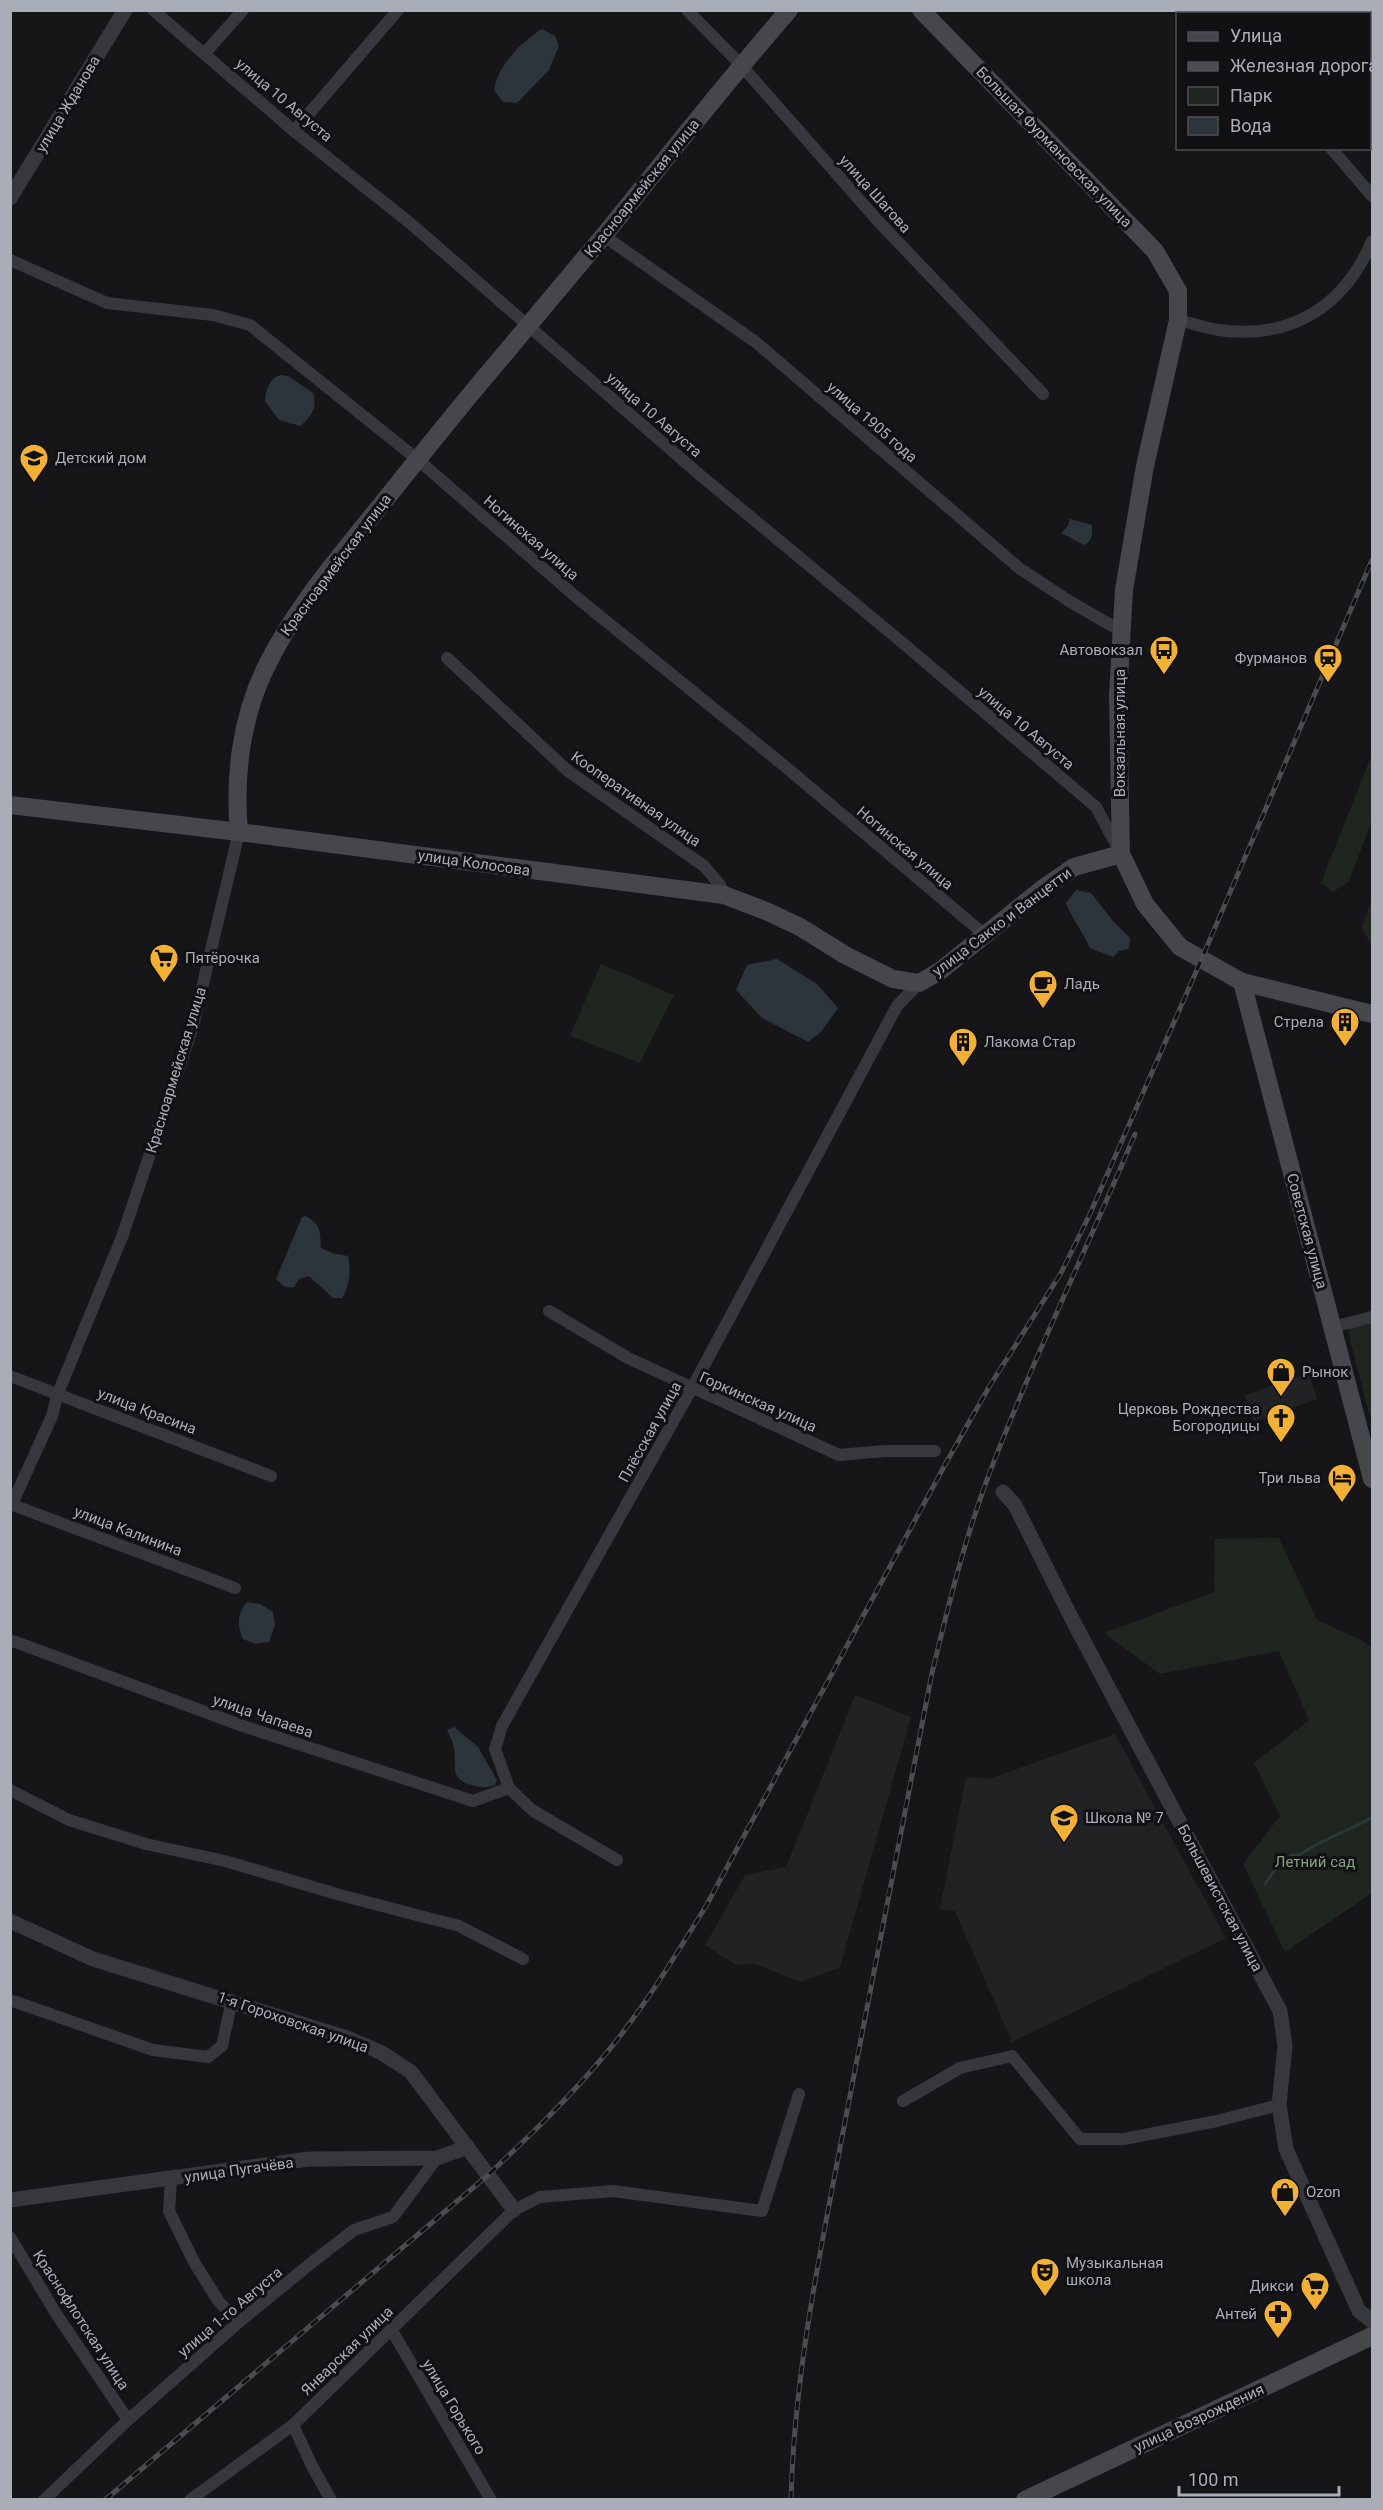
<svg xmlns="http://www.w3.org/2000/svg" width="1383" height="2510" font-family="Roboto,sans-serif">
<rect width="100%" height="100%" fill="#161618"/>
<g fill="#222225">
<polygon points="1309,1373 1317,1399 1254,1421 1245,1395"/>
<polygon points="855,1695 911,1717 840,1967 801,1982 755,1964 736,1965 705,1945 745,1875 786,1867"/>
<polygon points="1115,1734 1226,1938 1012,2042 955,1911 940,1909 966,1777 989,1779"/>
</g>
<g fill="#1e261f">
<polygon points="1372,754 1372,820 1349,881 1333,892 1321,883"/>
<polygon points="1372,898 1372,947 1362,927"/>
<polygon points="601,964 674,995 640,1063 570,1036"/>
<polygon points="1372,1322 1372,1416 1370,1417 1350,1340 1349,1328"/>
<polygon points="1279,1538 1317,1620 1365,1642 1372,1648 1372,1893 1285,1952 1243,1864 1280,1816 1254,1763 1309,1720 1279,1651 1160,1674 1104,1633 1214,1592 1215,1539"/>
</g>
<g fill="#2c353c">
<path d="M542,29L555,36L559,46L549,70L517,103L503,102L494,90C498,65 521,42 542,29Z"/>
<path d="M281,375L288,376L313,393C318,409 311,415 301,426L279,420L265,401C266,390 269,378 281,375Z"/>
<path d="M1070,519L1092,525C1092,534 1093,541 1084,545L1061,533L1068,526Z"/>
<path d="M1076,890L1091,893L1113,921L1130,938L1129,949L1119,951L1113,957L1090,948C1083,932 1072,919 1066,903Z"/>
<polygon points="777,959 817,984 838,1008 821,1032 808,1042 762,1018 736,990 747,965"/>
<path d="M306,1216C321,1225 320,1231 321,1248L332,1253L348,1256C351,1272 350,1284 342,1298H333L309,1276L299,1279L294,1287C286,1289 281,1284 276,1279L302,1217Z"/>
<path d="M247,1602L260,1604L273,1612L275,1625L269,1642L256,1644L243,1639C237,1625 237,1614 247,1602Z"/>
<path d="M454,1727L478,1747L497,1780L495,1785C487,1788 481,1788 472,1785C449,1779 457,1767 454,1748C453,1742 450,1736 447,1730Z"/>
</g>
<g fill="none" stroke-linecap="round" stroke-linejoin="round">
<path stroke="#2c353c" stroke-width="3" d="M1265,1884L1279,1864L1292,1855H1300C1322,1838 1349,1832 1372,1817"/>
<g stroke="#37383d" stroke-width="12">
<polyline points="153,10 294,131 410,223 700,475 904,644 1096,807 1119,850"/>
<polyline points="687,10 741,65 878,221 1043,394"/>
<polyline points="1209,10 1212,14"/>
<polyline points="1370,15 1372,19"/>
<polyline points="205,53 243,10"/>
<polyline points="294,131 398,10"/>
<polyline points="1331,148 1372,196"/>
<polyline points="604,236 757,343 1019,568 1069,601 1121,631"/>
<polyline points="10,260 107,303 213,315 250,325 417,459 575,596 787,768 985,935"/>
<path d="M1178,320C1191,323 1205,328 1218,330C1291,340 1344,307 1372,241"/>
<polyline points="447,658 568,771 704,866 720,885 724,895"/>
<polyline points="549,1311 628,1358 839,1455 885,1451 935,1451"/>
<polyline points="1333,1327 1372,1317"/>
<polyline points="10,1376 271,1476"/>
<polyline points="10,1504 235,1588"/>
<polyline points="12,1504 52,1416 58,1393 122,1237 184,1053 193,1026 239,832"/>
<polyline points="10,1640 243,1726 473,1801 509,1788"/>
<polyline points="10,1790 69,1820 146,1844 225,1861 340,1895 459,1926 523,1959"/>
<polyline points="617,1860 532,1810 509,1788 495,1749 502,1726 692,1388 897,1006 919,983"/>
<polyline points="10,2000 153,2050 208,2057 222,2046 232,2000"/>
<polyline points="903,2101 960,2068 1012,2056 1080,2139 1124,2139 1217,2121 1279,2105"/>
<polyline points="171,2180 169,2211 194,2262 219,2302 239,2322"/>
<polyline points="10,2237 57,2315 128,2420"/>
<polyline points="391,2329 491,2500"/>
<polyline points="293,2425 312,2466 331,2500"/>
<polyline points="44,2500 128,2420 239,2322 315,2260 354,2230 393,2217 437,2158"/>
<polyline points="190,2500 293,2425 514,2210 540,2197 613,2191 762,2211 799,2094"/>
</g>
<g stroke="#37383d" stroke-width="15">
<polyline points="10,198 125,10"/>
<polyline points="1003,1492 1015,1505 1072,1619 1280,2011 1285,2046 1279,2105 1286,2149 1359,2311 1372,2321"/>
<polyline points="10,1921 93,1959 350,2039 382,2053 411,2072 514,2210"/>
<polyline points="10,2200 309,2159 437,2158 468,2147"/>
</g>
<g stroke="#45474d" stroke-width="18">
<polyline points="921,10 1155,251 1178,291 1178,320 1145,466 1124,590 1118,695 1121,854 1145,904 1180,947 1242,982 1372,1014"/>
<polyline points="10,805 239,832 724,895 766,911 800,927 845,955 893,979 919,983 940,971 1042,889 1074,867 1121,854"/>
<path d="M239,832C234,777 241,719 265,669C289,619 325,574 360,531C398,484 436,436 475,389C518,337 562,286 605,234C666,159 725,83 789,10"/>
<polyline points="1242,982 1372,1479"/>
<polyline points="1025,2500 1372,2336"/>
</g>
<g stroke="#4a4c52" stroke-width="5">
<g id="rail">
<path d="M105,2500L488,2175C523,2142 559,2108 591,2071C636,2021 671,1963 706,1906L946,1463L989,1387L1061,1273L1089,1216L1196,972L1372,560"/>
<path d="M791,2500C794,2375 820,2253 843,2132C872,1979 902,1826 932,1673C948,1607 964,1541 988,1477C1032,1361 1087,1249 1135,1134"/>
</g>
</g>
<use href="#rail" stroke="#111113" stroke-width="3" stroke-dasharray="9" stroke-linecap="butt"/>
</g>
<defs>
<g id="school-pin" transform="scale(1.5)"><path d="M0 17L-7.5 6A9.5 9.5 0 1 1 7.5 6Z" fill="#f2b134" stroke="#111113"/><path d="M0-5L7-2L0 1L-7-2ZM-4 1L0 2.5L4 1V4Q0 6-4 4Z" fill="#111"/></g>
<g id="bus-pin" transform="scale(1.5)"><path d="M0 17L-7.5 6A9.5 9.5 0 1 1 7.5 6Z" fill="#f2b134" stroke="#111113"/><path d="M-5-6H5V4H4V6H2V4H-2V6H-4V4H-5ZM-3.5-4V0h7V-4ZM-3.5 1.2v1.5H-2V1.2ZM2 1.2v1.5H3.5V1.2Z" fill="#111"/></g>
<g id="station-pin" transform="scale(1.5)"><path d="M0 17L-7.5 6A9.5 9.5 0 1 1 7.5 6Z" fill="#f2b134" stroke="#111113"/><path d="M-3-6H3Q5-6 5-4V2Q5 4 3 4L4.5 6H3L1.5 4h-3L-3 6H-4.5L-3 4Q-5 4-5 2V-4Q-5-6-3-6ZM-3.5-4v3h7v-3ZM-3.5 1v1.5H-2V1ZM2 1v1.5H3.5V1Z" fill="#111"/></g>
<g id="supermarket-pin" transform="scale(1.5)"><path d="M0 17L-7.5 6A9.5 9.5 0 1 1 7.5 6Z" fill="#f2b134" stroke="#111113"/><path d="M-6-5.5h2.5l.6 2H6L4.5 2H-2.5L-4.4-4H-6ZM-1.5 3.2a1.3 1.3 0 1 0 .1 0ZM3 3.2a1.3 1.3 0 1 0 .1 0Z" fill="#111"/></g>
<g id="cafe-pin" transform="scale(1.5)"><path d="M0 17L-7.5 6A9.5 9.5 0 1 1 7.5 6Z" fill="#f2b134" stroke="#111113"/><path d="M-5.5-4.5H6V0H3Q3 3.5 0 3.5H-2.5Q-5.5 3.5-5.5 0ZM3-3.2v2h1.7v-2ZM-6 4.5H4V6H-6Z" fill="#111"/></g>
<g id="building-pin" transform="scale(1.5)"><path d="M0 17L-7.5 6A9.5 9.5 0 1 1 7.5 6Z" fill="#f2b134" stroke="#111113"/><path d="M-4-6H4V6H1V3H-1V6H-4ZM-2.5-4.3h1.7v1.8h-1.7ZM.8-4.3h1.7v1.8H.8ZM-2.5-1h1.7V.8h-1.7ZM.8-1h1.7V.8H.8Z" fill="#111"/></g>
<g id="shop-pin" transform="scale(1.5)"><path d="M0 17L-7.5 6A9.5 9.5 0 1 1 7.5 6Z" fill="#f2b134" stroke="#111113"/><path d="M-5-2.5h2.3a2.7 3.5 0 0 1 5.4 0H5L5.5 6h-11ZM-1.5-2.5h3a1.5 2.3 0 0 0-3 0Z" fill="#111"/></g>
<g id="church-pin" transform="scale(1.5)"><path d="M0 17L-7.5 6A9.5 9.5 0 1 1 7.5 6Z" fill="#f2b134" stroke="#111113"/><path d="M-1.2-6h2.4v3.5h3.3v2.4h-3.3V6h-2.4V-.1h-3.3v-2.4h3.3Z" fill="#111"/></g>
<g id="hotel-pin" transform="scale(1.5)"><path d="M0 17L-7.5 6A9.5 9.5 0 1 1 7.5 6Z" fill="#f2b134" stroke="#111113"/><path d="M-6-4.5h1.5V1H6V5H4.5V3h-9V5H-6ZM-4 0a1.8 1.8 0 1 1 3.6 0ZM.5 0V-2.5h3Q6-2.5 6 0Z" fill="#111"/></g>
<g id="theatre-pin" transform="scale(1.5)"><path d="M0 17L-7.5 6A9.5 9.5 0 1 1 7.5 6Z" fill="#f2b134" stroke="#111113"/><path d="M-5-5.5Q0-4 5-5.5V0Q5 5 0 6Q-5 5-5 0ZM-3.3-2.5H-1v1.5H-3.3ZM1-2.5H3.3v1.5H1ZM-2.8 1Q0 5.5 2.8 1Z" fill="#111"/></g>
<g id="pharmacy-pin" transform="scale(1.5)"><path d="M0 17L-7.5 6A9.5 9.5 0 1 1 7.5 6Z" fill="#f2b134" stroke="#111113"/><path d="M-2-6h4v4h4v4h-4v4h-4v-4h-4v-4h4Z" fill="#111"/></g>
</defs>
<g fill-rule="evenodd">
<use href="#school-pin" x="34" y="458"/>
<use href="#bus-pin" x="1164" y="650"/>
<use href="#station-pin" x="1328" y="658"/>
<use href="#supermarket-pin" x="164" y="958"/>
<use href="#cafe-pin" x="1043" y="984"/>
<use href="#building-pin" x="1345" y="1022"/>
<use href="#building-pin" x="963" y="1042"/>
<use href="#shop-pin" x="1281" y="1372"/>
<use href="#church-pin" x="1281" y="1418"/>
<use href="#hotel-pin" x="1342" y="1478"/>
<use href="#school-pin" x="1064" y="1818"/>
<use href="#shop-pin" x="1285" y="2192"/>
<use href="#theatre-pin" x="1045" y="2272"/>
<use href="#supermarket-pin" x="1315" y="2286"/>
<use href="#pharmacy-pin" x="1278" y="2314"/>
</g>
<g text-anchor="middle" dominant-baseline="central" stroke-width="6" stroke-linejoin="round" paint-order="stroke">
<g font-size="15" fill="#a8adb8" stroke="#111113">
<text transform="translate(284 100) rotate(40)">улица 10 Августа</text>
<text transform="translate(68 104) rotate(-59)">улица Жданова</text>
<text transform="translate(1054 147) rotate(46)">Большая Фурмановская улица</text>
<text transform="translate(642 188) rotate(-51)">Красноармейская улица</text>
<text transform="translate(875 194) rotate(48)">улица Шагова</text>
<text transform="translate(654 415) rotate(41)">улица 10 Августа</text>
<text transform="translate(872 422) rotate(41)">улица 1905 года</text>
<text transform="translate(531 538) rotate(41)">Ногинская улица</text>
<text transform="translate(336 565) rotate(-53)">Красноармейская улица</text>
<text transform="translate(1026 728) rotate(40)">улица 10 Августа</text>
<text transform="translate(1120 733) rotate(-90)">Вокзальная улица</text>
<text transform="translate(636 799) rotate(35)">Кооперативная улица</text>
<text transform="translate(905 848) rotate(40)">Ногинская улица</text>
<text transform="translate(474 863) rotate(8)">улица Колосова</text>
<text transform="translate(1002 922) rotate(-37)">улица Сакко и Ванцетти</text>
<text transform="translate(176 1070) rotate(-73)">Красноармейская улица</text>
<text transform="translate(1307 1231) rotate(75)">Советская улица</text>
<text transform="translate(758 1402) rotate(24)">Горкинская улица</text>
<text transform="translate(147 1411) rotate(21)">улица Красина</text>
<text transform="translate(650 1432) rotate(-61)">Плёсская улица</text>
<text transform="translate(128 1531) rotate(21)">улица Калинина</text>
<text transform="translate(263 1716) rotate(19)">улица Чапаева</text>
<text transform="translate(1220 1898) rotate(62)">Большевистская улица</text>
<text transform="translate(293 2022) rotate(19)">1-я Гороховская улица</text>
<text transform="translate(239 2170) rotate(-8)">улица Пугачёва</text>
<text transform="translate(230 2312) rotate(-40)">улица 1-го Августа</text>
<text transform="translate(81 2320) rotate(57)">Краснофлотская улица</text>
<text transform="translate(347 2351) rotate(-44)">Январская улица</text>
<text transform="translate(454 2407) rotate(59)">улица Горького</text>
<text transform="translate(1199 2418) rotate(-25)">улица Возрождения</text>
</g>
<g font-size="15" fill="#a8adb8" stroke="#111113" text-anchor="start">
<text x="55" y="458">Детский дом</text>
<text x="1143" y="650" text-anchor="end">Автовокзал</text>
<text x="1307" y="658" text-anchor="end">Фурманов</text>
<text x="185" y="958">Пятёрочка</text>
<text x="1064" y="984">Ладь</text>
<text x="1324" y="1022" text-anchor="end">Стрела</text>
<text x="984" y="1042">Лакома Стар</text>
<text x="1302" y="1372">Рынок</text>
<text x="1260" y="1409" text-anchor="end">Церковь Рождества<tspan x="1260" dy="17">Богородицы</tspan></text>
<text x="1321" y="1478" text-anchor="end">Три льва</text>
<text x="1085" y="1818">Школа № 7</text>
<text x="1306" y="2192">Ozon</text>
<text x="1066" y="2263">Музыкальная<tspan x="1066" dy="17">школа</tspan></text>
<text x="1294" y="2286" text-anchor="end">Дикси</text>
<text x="1257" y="2314" text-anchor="end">Антей</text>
</g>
<g font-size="15" fill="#7fa381" stroke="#111113">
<text x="1315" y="1862">Летний сад</text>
</g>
</g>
<rect width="1383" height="2510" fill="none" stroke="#a8adb8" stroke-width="24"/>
<rect x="1176" y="12" width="195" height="138" fill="#111113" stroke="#4d4f55" stroke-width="1.5"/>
<rect x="1188" y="32" width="30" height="9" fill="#45474d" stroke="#4d4f55" stroke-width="1.5"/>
<text x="1230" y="42" font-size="18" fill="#a8adb8">Улица</text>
<rect x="1188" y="62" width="30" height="9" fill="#4a4c52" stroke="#4d4f55" stroke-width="1.5"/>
<text x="1230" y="72" font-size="18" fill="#a8adb8">Железная дорога</text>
<rect x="1188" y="87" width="30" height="18" fill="#1e261f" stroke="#4d4f55" stroke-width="1.5"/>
<text x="1230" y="102" font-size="18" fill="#a8adb8">Парк</text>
<rect x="1188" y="117" width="30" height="18" fill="#2c353c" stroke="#4d4f55" stroke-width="1.5"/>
<text x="1230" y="132" font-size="18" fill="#a8adb8">Вода</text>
<path d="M1179 2486v9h160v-9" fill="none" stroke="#a8adb8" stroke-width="3"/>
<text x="1188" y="2486" font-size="18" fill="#a8adb8" stroke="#111113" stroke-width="4.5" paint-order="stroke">100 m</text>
</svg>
